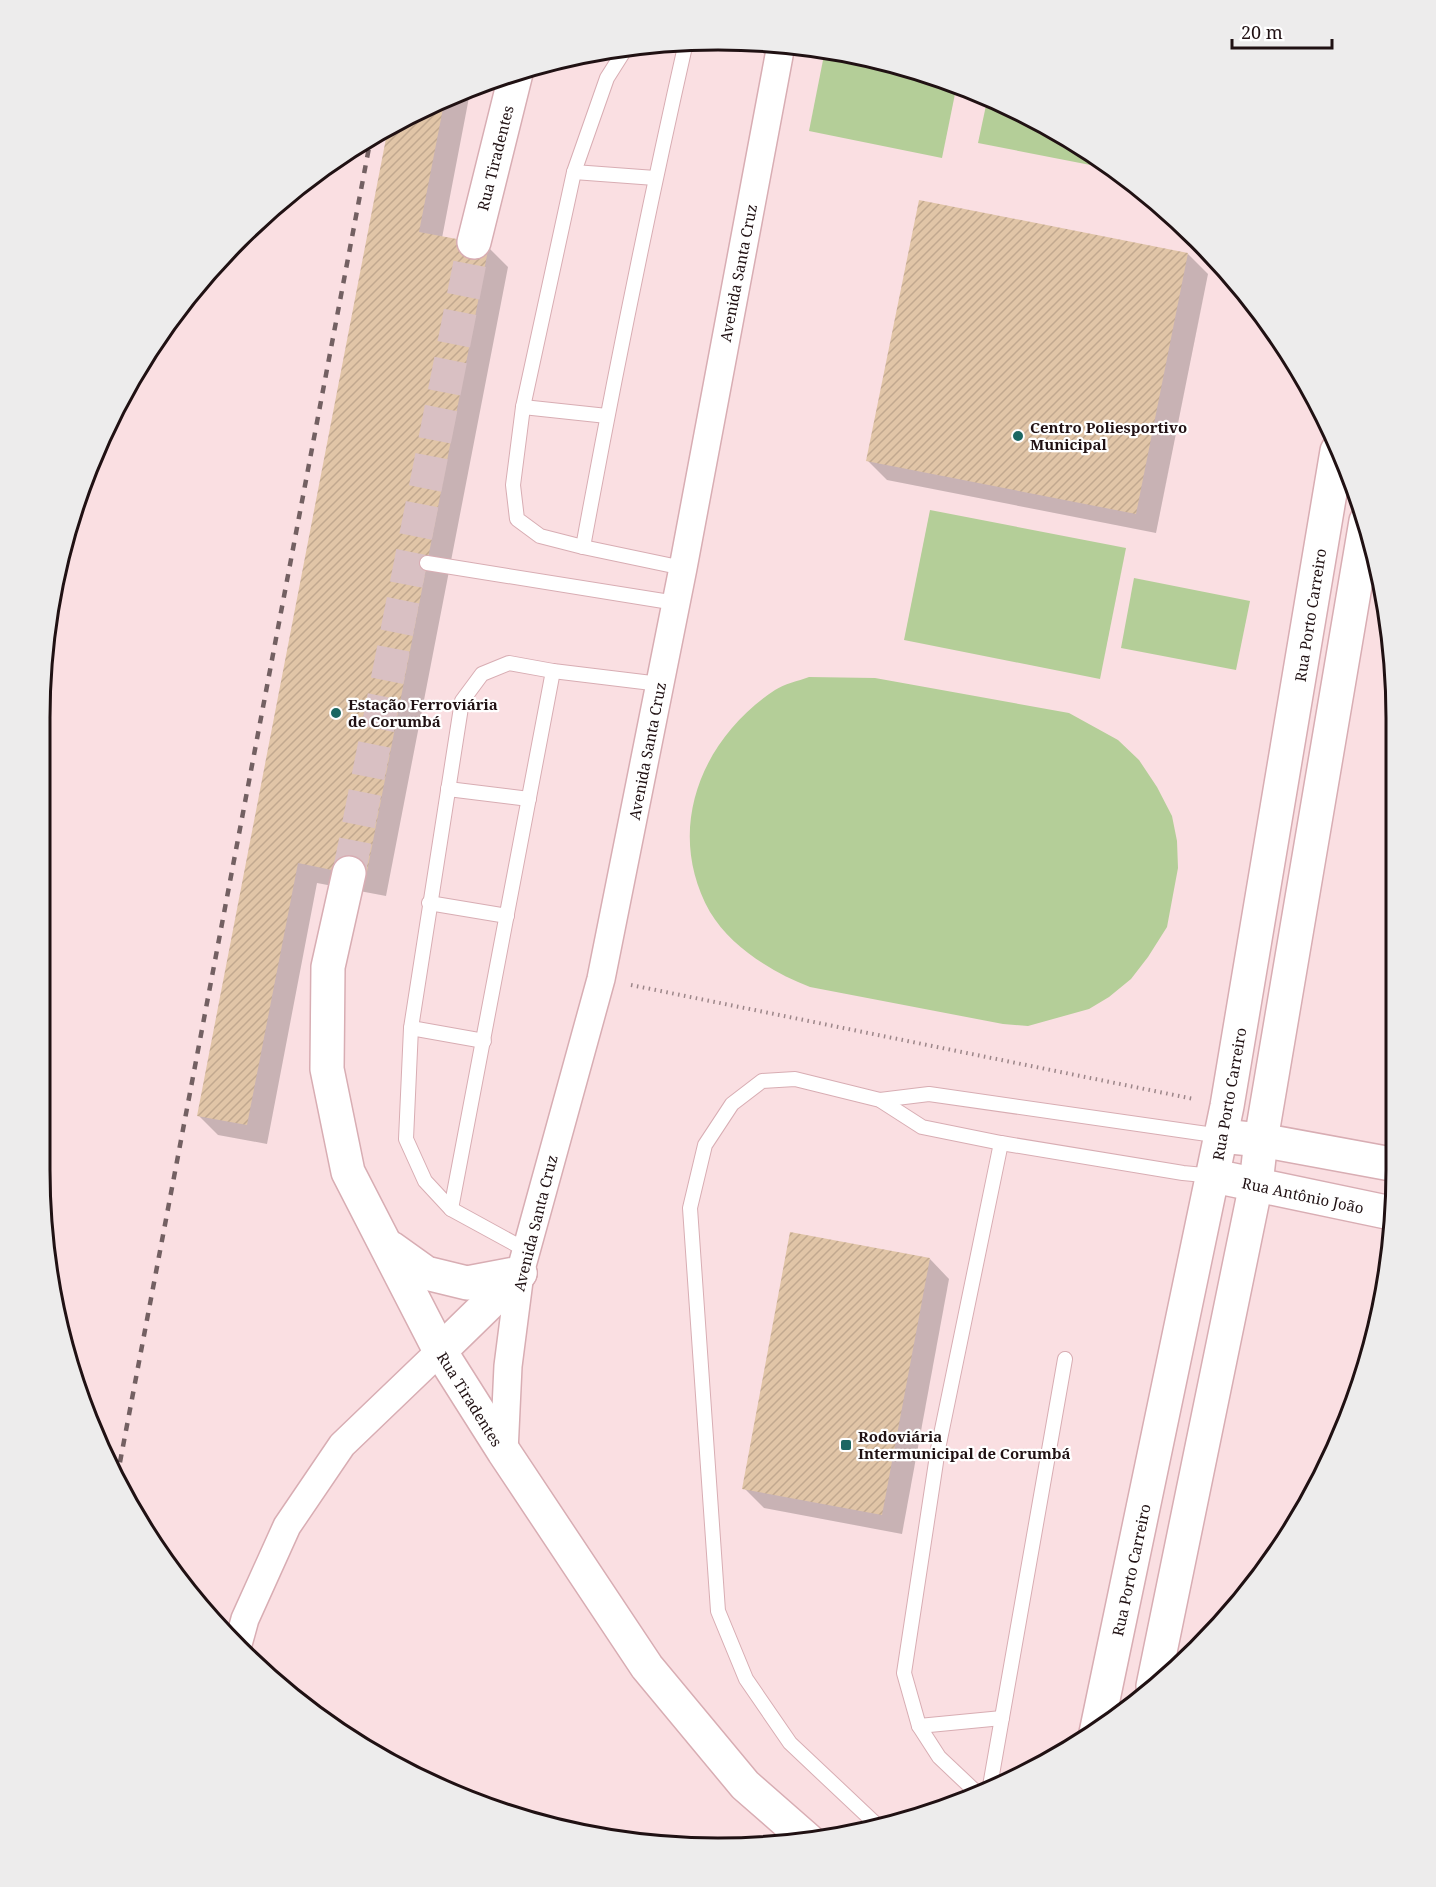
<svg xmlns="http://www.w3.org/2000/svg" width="1436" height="1887" font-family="'Noto Serif',serif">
<defs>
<pattern id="building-hatch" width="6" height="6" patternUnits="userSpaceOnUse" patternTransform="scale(1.5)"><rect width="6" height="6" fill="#e1c5a7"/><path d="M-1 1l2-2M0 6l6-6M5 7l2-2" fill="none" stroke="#c1a88f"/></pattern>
</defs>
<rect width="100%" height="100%" fill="#fadfe2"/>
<g fill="#b4ce98">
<polygon points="825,50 851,52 957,84 942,158 809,131"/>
<polygon points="988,96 1096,154 1116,170 978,143"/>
<polygon points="930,510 1126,548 1100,679 904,640"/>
<polygon points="1134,578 1250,601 1236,670 1121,648"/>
<path d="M809,677L875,678L1069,713L1118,740L1139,760L1157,787L1172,816L1177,841L1178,868L1167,927L1148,957L1131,979L1109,997L1089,1009L1028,1026L1003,1024L810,987C773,973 731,947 710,912C664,830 701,739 775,690C784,684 798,681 809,677Z"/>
</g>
<g fill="#0003">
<polygon points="471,87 442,238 488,247 508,267 386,896 317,883 267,1144 218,1135 198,1115 390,127 458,91"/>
<polygon points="1188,254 1208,274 1156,533 887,480 867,460"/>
<polygon points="930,1259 949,1279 902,1534 764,1508 744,1488"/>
</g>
<g fill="url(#building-hatch)">
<polygon points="445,98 419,232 489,245 366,877 298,863 247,1125 197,1116 388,128"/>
<polygon points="919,200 1188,253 1136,514 866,461"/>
<polygon points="790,1232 930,1258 882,1515 742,1489"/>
</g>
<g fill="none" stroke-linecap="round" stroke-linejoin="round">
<polyline stroke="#d9c0c3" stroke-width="33" stroke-dasharray="33 16" stroke-linecap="butt" points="349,873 474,242"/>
<g stroke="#d8adb3" stroke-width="16">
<g id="lane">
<polyline points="626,48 607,78 574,172 523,407 513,485 517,519 540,536 583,547 683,568"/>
<polyline points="574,172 655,178"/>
<polyline points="523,407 607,416"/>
<path d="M583,547C614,378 648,210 686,42"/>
<polyline points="427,563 676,603"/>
<polyline points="448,789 529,799"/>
<polyline points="429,903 507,916"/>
<polyline points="411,1028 484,1041"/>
<polyline points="880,1100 929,1094 1221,1136"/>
<polyline points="451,1209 553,671"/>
<polyline points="526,1250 451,1209 425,1181 406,1139 411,1028 462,701 482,674 509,663 553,671 660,684"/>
<polyline points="919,1726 1002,1718"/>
<polyline points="990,1786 1065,1359"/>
<polyline points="976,1792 939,1757 919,1726 904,1673 938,1449 1001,1143"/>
<polyline points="878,1826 790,1743 746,1679 718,1611 690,1208 705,1145 732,1104 762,1081 795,1079 880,1100 922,1127 1001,1143 1183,1173 1214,1176"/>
</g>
</g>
<g stroke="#d8adb3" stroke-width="30">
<g id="street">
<polyline points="504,1452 508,1366 520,1273 601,979 683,568 781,45"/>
<polyline points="237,1648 245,1619 287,1526 342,1445 440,1351"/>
</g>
</g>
<g stroke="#d8adb3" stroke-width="36">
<g id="secondary">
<polyline points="474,242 516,73"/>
<polyline points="349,873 328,967 327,1069 348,1172 440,1351 504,1452 647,1667 745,1785 810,1842"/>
<polyline points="1221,1136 1261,1140 1391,1164"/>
<polyline points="1214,1176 1391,1213"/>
<polyline points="391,1248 426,1273 467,1283 520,1273"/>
<polyline points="440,1351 520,1273"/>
</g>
</g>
<g stroke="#d8adb3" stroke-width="36">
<g id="primary">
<polyline points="1153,1686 1256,1184 1261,1140 1366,521"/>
<polyline points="1096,1733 1227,1106 1337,451"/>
</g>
</g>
<polyline stroke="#9c8689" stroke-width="4" stroke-dasharray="1.5 4.5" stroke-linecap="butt" points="631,985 1194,1099"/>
<use href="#lane" stroke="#fff" stroke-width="14"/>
<use href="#street" stroke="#fff" stroke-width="27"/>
<use href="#secondary" stroke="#fff" stroke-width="33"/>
<use href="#primary" stroke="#fff" stroke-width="33"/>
<polyline stroke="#736062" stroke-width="4.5" stroke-dasharray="8 8" stroke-linecap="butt" points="117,1478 371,137"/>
</g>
<g fill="#1b6762" stroke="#fff" stroke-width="2">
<circle cx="1018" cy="436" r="6"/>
<circle cx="336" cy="713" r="6"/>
<rect x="840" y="1439" width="12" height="12" rx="3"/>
</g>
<g text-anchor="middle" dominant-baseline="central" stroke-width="4.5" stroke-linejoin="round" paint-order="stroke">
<g font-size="15" fill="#201113" stroke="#fff">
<text transform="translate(495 158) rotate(-76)">Rua Tiradentes</text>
<text transform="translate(738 273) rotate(-79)">Avenida Santa Cruz</text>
<text transform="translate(1310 615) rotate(-81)">Rua Porto Carreiro</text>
<text transform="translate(647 751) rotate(-79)">Avenida Santa Cruz</text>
<text transform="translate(1229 1094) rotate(-80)">Rua Porto Carreiro</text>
<text transform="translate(1303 1195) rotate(12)">Rua Antônio João</text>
<text transform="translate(535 1223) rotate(-76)">Avenida Santa Cruz</text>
<text transform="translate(470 1399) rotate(58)">Rua Tiradentes</text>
<text transform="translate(1131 1570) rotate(-78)">Rua Porto Carreiro</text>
</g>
<g font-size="15" font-weight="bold" fill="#201113" stroke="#fff" text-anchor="start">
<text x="1030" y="427">Centro Poliesportivo<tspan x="1030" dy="17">Municipal</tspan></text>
<text x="348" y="704">Estação Ferroviária<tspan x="348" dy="17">de Corumbá</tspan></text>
<text x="858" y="1436">Rodoviária<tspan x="858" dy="17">Intermunicipal de Corumbá</tspan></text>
</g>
</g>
<path d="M0 0H1436V1887H0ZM718 50H718A668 668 0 0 1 1386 718V1170A668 668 0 0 1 718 1838H718A668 668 0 0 1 50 1170V718A668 668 0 0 1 718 50Z" fill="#edecec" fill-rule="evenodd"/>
<path fill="none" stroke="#201113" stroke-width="3" d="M718 50H718A668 668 0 0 1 1386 718V1170A668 668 0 0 1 718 1838H718A668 668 0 0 1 50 1170V718A668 668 0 0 1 718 50Z"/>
<path d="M1232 39v9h100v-9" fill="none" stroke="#201113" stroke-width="3"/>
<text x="1241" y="39" font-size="18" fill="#201113" stroke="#ffffff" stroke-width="4.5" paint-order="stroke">20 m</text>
</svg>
